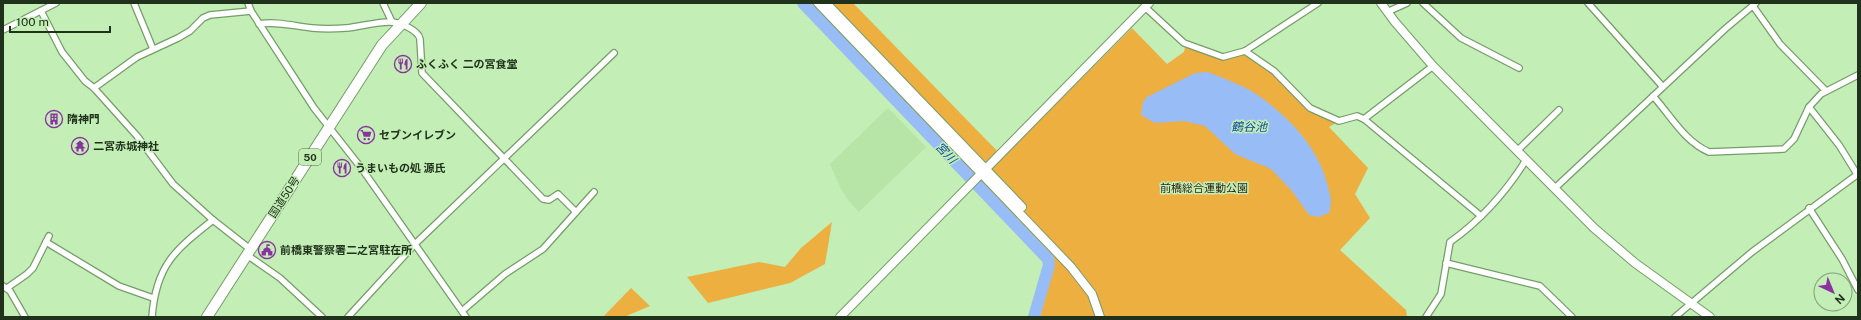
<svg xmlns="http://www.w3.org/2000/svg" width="1861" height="320" font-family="'Public Sans','Noto Sans JP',sans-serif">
<rect width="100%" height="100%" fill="#c3eeb6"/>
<polygon fill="#b6e5a7" points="888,108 926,147 859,212 849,201 841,189 830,164"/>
<g fill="#ecaf40">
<polygon points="807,3 853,3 1003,157 1132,28 1167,64 1184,52 1185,47 1222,59 1243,54 1274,72 1307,109 1336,123 1329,127 1368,168 1355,194 1370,218 1340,250 1406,310 1407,317 1036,317 1054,259"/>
<polygon points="832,222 825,264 790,283 708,303 687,277 759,262 785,267 801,248"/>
<polygon points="631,288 650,306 624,317 603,317"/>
</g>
<path fill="#98bdf6" d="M1208,72C1222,78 1239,84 1253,92C1285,113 1317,145 1327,183C1330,195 1333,201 1329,213L1318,217L1309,215L1292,191L1271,169L1235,154L1205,126L1184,121L1155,123L1141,115L1143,102L1147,97L1195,73Z"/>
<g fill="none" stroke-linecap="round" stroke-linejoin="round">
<polyline stroke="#98bdf6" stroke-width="12" points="803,3 1048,259 1049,265 1034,317"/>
<g stroke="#759d69" stroke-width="8">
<g id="street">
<polyline points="134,3 153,49"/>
<polyline points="248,3 251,11 314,108 362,169 466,317"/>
<polyline points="383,3 392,22"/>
<polyline points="1423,3 1461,38 1519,68"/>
<polyline points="1588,3 1663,87"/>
<polyline points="1753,6 1780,44 1826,91"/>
<polyline points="1145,7 1184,43 1223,57 1245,51 1318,3"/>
<polyline points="41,11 62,52 85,81 94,88 137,136 173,184 213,220 250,249"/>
<polyline points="1387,12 1407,3"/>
<path d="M259,24C276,21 294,26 312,28C322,29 335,29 346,28C359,27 379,21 392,22C401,23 418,30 420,39L422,73L543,199L549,200L558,194L576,212"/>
<polyline points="3,30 56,3"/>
<polyline points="1245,51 1274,71 1310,108 1339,121 1357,116 1364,119 1481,216"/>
<polyline points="94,88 137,57 178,38 190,31 203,18 210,15 251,11"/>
<path d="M1653,96C1671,116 1684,141 1709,152L1784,149L1794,139L1809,107"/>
<polyline points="1364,119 1433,66"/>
<polyline points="1517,151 1559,110"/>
<polyline points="1857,174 1839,145 1809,107 1821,94 1858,75"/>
<polyline points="1555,188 1725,29 1756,3"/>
<polyline points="1809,208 1842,259 1858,290"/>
<polyline points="46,242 119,286 153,298"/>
<polyline points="247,255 280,278 322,317"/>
<polyline points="1446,263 1540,286 1572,317"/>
<polyline points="3,286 10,291 25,317"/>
<polyline points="7,288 27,274 33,268 49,236"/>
<polyline points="462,311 505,274 543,249 594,192"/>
<path d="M152,317C156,265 175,250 213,220"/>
<polyline points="348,317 415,244 614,53"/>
<path d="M1426,317L1441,294L1450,242C1481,220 1506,192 1526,160"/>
<polyline points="1675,317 1752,252 1858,174"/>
</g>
</g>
<g stroke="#759d69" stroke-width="10">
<g id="secondary">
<polyline points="818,3 1071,267 1092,294 1100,317"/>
<polyline points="826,3 1022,207"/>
<polyline points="1381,3 1395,22 1433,66 1594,228 1635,263 1710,317"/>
<polyline points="840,317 1149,3"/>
</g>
</g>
<g stroke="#759d69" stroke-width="12">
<polyline id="highway" points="207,317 382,45 421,3"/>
</g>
<use href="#street" stroke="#fff" stroke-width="5.5"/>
<use href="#secondary" stroke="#fff" stroke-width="8"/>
<use href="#highway" stroke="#fff" stroke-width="10"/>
</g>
<defs>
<g id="restaurant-ring" transform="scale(0.9)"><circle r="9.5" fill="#c3eeb6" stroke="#8a33a0" stroke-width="1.5"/><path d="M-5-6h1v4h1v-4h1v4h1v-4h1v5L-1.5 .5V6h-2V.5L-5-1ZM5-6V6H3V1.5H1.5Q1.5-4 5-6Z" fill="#8a33a0"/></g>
<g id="building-ring" transform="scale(0.9)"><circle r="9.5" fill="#c3eeb6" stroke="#8a33a0" stroke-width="1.5"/><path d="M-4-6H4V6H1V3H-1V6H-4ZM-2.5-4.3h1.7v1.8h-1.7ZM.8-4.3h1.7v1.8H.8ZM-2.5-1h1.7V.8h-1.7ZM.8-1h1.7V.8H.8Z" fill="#8a33a0"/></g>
<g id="supermarket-ring" transform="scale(0.9)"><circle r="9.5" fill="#c3eeb6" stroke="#8a33a0" stroke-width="1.5"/><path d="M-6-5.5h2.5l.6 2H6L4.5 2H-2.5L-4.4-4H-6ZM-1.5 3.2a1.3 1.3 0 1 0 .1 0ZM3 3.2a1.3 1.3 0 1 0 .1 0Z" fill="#8a33a0"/></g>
<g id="temple-ring" transform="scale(0.9)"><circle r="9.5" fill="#c3eeb6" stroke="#8a33a0" stroke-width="1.5"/><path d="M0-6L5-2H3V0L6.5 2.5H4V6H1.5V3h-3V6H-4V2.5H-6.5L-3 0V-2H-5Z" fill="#8a33a0"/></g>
<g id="civic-ring" transform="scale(0.9)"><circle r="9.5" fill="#c3eeb6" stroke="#8a33a0" stroke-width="1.5"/><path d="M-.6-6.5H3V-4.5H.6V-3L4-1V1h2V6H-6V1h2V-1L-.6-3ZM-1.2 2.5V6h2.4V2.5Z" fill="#8a33a0"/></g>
</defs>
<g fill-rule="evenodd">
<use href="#restaurant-ring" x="403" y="64"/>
<use href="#building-ring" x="54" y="119"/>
<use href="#supermarket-ring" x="366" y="135"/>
<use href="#temple-ring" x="80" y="146"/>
<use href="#restaurant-ring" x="342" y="168"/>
<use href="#civic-ring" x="267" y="250"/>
</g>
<g text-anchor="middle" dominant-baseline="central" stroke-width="3" stroke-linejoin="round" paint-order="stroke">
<rect fill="#c3eeb6" stroke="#526a4a" stroke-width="1" x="299" y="149" width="22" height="16" rx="3"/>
<g font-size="10" font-weight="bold" fill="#21321c">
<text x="310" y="157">50</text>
</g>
<g font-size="11" font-weight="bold" fill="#21321c" stroke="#c3eeb6" text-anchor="start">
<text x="416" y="64">ふくふく 二の宮食堂</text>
<text x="67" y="119">隋神門</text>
<text x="379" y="135">セブンイレブン</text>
<text x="93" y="146">二宮赤城神社</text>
<text x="355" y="168">うまいもの処 源氏</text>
<text x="280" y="250">前橋東警察署二之宮駐在所</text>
</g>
<g font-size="11" fill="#342815" stroke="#c3eeb6">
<text x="1204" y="188">前橋総合運動公園</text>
</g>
<g font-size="11" fill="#21321c" stroke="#c3eeb6">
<text transform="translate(284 197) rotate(-57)">国道50号</text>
</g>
<g font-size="12" font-style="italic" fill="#154ea0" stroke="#c3eeb6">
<text x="1249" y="127">鶴谷池</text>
<text transform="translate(946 153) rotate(46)">宮川</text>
</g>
</g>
<rect width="1861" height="320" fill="none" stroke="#21321c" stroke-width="8"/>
<g transform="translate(1833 292) rotate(136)"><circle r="19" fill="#c3eeb6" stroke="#82a378"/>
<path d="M0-3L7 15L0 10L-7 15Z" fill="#8a33a0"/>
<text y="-6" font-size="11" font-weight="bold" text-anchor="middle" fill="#21321c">N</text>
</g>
<path d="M10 26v6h100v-6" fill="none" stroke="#21321c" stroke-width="2"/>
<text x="16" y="26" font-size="12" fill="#21321c" stroke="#c3eeb6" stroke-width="3" paint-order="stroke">100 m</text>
</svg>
